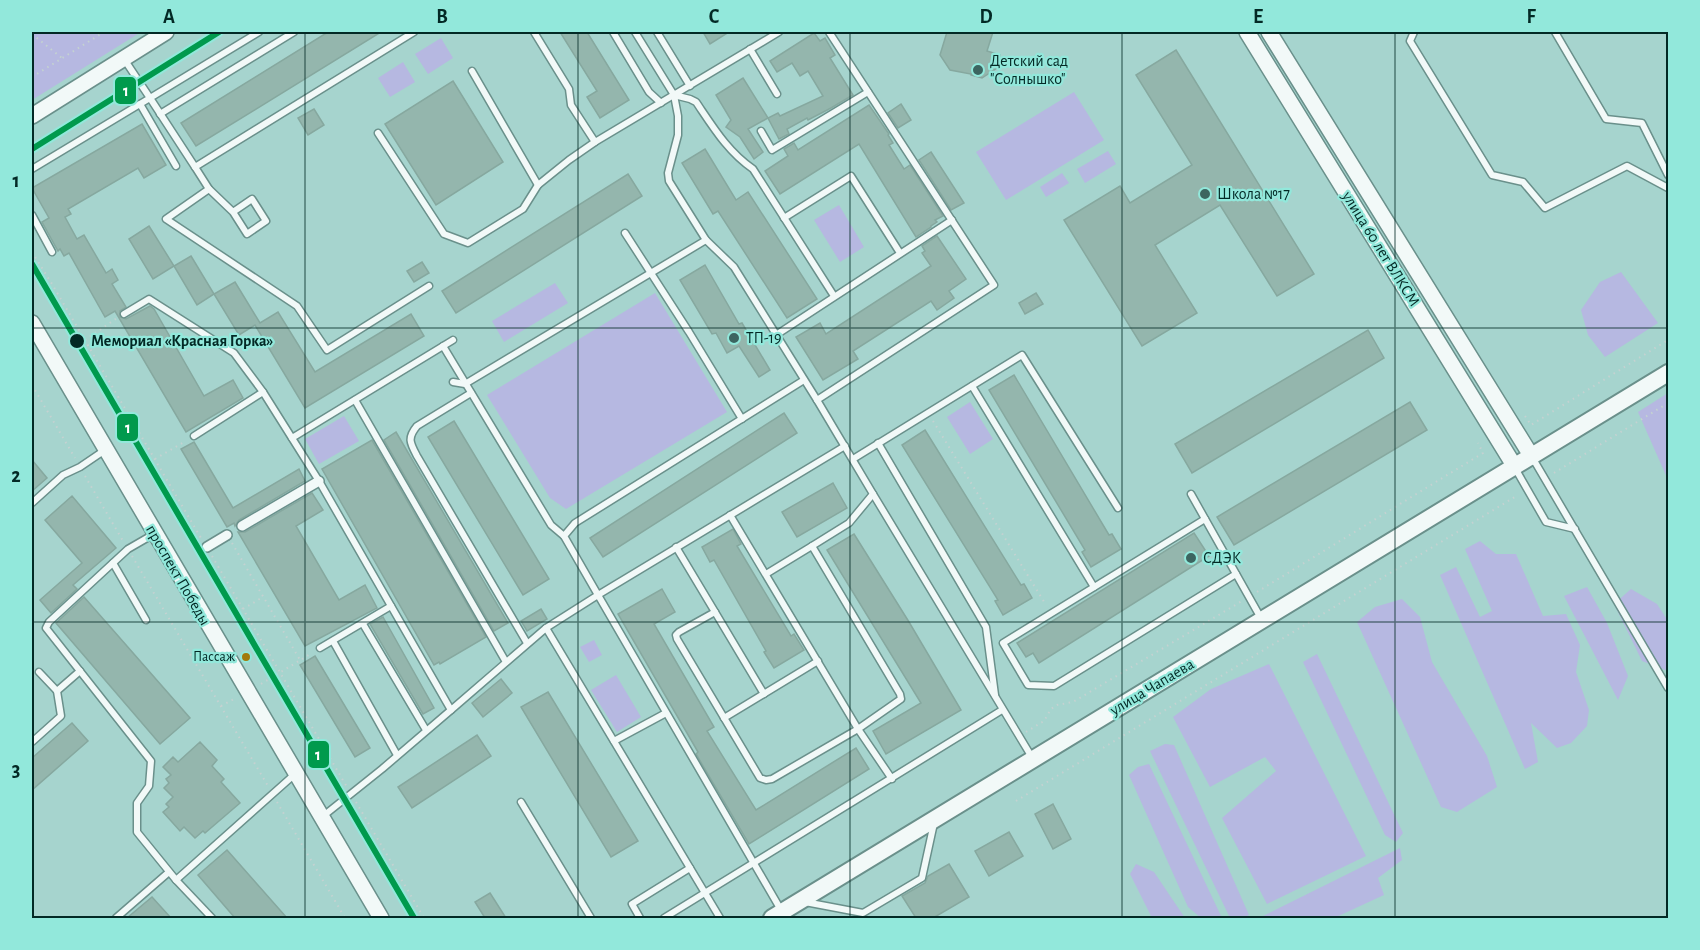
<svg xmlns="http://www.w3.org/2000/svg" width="1700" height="950" font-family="'Alegreya Sans',sans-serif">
<rect width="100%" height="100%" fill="#a6d4ce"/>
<g fill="#b6b8e1">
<polygon points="32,32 141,32 32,100"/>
<polygon points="441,38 453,58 428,74 415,54"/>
<polygon points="403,62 415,82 390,97 378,78"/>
<polygon points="1074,92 1104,140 1006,200 976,152"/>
<polygon points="1108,151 1116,164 1085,183 1077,169"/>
<polygon points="1062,173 1069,183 1046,197 1040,187"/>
<polygon points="839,205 864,247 840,262 814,220"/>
<polygon points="1621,272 1658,323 1605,357 1588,335 1581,310 1600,282"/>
<polygon points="555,283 568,303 504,342 492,321"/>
<polygon points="655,293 727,412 566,509 550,498 487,395"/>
<polygon points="1668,393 1668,480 1638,412"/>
<polygon points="970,402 993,439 970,454 947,417"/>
<polygon points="344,416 359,441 319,464 305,439"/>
<polygon points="1480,541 1496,554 1516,554 1543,616 1566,614 1580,645 1576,672 1589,710 1587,726 1571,743 1557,748 1531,723 1538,762 1525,769 1440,575 1456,567 1480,617 1492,611 1465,549"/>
<polygon points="1587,587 1607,623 1628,676 1618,700 1564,596"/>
<polygon points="1631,589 1657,604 1668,621 1668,671 1642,661 1614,604"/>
<polygon points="1402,599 1420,617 1432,662 1487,756 1497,787 1457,812 1441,807 1357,622 1375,607"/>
<polygon points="594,640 602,655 589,662 580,647"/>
<polygon points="1317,654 1403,833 1396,842 1385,835 1303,662"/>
<polygon points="1269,664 1366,856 1267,904 1222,818 1276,771 1265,757 1210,787 1173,717 1211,689"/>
<polygon points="616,675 641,717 617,732 591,690"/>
<polygon points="1165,744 1174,745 1249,915 1242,918 1230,918 1150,751"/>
<polygon points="1149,764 1222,918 1201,918 1188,907 1129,775 1138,767"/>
<polygon points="1400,848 1402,860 1378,878 1384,895 1334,918 1259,918"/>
<polygon points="1136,864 1154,872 1185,918 1152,918 1130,874"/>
</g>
<g fill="#94b6ad" stroke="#86a89f" stroke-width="1.5">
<polygon points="328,32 381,32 196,146 181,123"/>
<polygon points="560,32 587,32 629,100 600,118 587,97 597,91"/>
<polygon points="703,32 729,32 710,44"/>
<polygon points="947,32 993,32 987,51 1000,55 997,68 982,78 971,75 971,74 950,70 940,55"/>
<polygon points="814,33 820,41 825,38 835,55 830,58 853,95 831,108 808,120 807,118 787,129 789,134 779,139 768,118 778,113 780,116 823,96 808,71 800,76 792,63 777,72 770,61"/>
<polygon points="1176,50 1314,274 1277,296 1220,205 1155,245 1197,313 1142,346 1064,220 1120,186 1130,203 1192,165 1136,75"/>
<polygon points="743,78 768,118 748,129 763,152 754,159 740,137 726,127 731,120 716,95"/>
<polygon points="453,81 503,162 436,205 385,124"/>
<polygon points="901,104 911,120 898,128 888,113"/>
<polygon points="869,105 889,134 888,135 893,143 889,145 904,169 910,165 943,216 935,220 937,222 931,226 931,227 916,237 859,144 780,194 765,171 788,156 784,149 794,143 798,150"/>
<polygon points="314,109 324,125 308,135 298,118"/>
<polygon points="142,124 166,165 144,178 138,168 68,209 71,214 65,217 77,239 84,235 106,273 112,269 118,280 112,284 126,307 120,311 120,317 126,319 150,306 154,309 204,396 233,380 243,398 186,432 115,311 105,317 69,253 64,256 60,249 58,251 42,222 49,218 32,188"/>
<polygon points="705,149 736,200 748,192 817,299 787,318 718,211 713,214 682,163"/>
<polygon points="931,152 964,203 951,210 919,160"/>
<polygon points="628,174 642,196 456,313 442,291"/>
<polygon points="149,226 174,266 153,279 129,239"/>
<polygon points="937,236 966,279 949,291 954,298 937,310 931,301 853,351 858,359 823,380 796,337 820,323 826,334 931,266 922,253 925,251 922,246"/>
<polygon points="191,256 214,294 197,305 174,266"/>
<polygon points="422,262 429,273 414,282 407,271"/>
<polygon points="705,265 739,324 742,323 770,370 759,377 739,346 727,353 716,333 712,334 680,280"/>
<polygon points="235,282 260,323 278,312 315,372 411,314 424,336 305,408 255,325 239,335 214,294"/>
<polygon points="1036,293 1043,304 1025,314 1019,303"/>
<polygon points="1368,330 1384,358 1192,473 1175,444"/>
<polygon points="1014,375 1109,535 1112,534 1121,549 1091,567 1082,552 1085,550 989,390"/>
<polygon points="1410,402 1427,430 1234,545 1217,517"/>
<polygon points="784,413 797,433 603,557 590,538"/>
<polygon points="454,421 549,579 523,595 428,437"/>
<polygon points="925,430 1021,585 1024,584 1032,598 1003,615 995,601 998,600 902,445"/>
<polygon points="396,432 508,623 494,631 384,440"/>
<polygon points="372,440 486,637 440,664 439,662 434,665 322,469"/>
<polygon points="194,442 233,508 299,469 305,481 239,520 235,526 234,523 227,527 181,449"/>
<polygon points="32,460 47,478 32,491"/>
<polygon points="833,483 847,508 797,537 782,512"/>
<polygon points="312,493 323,510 296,526 339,600 365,585 377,608 305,646 238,532 245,532"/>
<polygon points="72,496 116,548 73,585 77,589 51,613 40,600 82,563 45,520"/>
<polygon points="733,529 741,544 737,546 791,636 794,634 804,650 774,668 764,652 766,651 714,560 710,562 702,547"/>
<polygon points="1194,533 1209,556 1039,663 1033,653 1026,657 1017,643"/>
<polygon points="854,534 909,622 961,710 886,754 873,731 921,703 827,550"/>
<polygon points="662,589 675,612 654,624 714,727 707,731 756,810 856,748 869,769 749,844 696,754 698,752 618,614"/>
<polygon points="84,597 190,718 160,744 56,623"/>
<polygon points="541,609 547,619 527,631 521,621"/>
<polygon points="383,617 434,708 423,714 370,624"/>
<polygon points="315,656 370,748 355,757 300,665"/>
<polygon points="501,679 512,693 483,717 472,703"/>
<polygon points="548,692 638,841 611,857 521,707"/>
<polygon points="72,723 88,741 32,790 32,758"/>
<polygon points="477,735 491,756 412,808 398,787"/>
<polygon points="200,742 217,760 212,766 224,779 221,782 240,803 205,833 203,831 195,838 184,827 180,831 163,812 169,807 166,804 173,797 164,788 169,783 166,779 171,775 163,767 173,757 178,762"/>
<polygon points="1053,804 1071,839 1053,849 1035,814"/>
<polygon points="1009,832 1023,856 989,876 975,851"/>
<polygon points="227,850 287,918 235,918 198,875"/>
<polygon points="949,864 969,897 933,918 916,918 902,896 925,883 928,876"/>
<polygon points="490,893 506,918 485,918 475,902"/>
<polygon points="152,897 171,918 127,918"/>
</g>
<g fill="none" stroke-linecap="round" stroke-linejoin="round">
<g stroke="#6a908b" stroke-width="9">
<g id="service">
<polyline points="414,32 195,167 209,189 166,219 297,306 327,350 429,286"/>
<polyline points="534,32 569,89 571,105 595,142"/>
<polyline points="613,32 649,92 661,103"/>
<polyline points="635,32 674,95 678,116 678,135 668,173 669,181 706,240 734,267 817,400 873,494 849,523 812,546 900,694 901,699 858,729 772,779 766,780 760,778 677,639 676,635 679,632 715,612 676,547"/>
<polyline points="657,32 690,86"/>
<polyline points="1414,32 1410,41 1492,175 1523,182 1545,208 1627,166 1668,188"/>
<polyline points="1555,32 1606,119 1642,123 1668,175"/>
<polyline points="750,49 777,94"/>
<polyline points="124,59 150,98 140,104 176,166"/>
<polyline points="472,71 538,185"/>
<path d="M674,95L690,99L696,102C713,127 728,152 753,169L834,296"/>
<polyline points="160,114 294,32"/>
<polyline points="761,131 772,150 868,92"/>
<polyline points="378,133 444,234 468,243 523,209 538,185 569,160 595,142 779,32"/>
<polyline points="195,167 150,98 259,32"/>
<polyline points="32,169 140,104"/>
<polyline points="209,189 233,212 247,234 266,221 252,199 233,212"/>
<polyline points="32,215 52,252"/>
<polyline points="784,218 851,176 900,253"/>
<polyline points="625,233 689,332 742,419"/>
<polyline points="124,314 149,299 234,353 263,392"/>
<polyline points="776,335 952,220"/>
<polyline points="443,346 551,525 564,536"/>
<polyline points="453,382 465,384 706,240"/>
<polyline points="972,386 1094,587"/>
<path d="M471,393L417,426C407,438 410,443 417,456L527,643"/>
<polyline points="355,400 506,662"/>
<polyline points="817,400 994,285 829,32"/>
<polyline points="194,436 263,392 319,481 451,710 546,628 598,595 564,536 575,523 804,380"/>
<polyline points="292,438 453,340"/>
<polyline points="878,443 986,627 995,695"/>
<polyline points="1532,457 1668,688"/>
<polyline points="853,459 1022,355 1118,508"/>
<polyline points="1515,468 1546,522 1575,529"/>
<polyline points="873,494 1033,759"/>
<polyline points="1191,494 1262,620"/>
<polyline points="32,503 63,475 80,467 105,450"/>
<polyline points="730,515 858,729 892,779"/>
<polyline points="1205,519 1003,643 1028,685 1054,686 1236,574"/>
<polyline points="154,534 128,549 49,622 46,628 151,761 149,786 137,803 137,832 176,880 295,774"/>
<polyline points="113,563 146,620"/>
<polyline points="766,574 812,546"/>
<polyline points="715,612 764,694"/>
<polyline points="363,624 426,730"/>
<polyline points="546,628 720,918"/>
<polyline points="333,641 397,755"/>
<polyline points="320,648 391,606"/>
<polyline points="39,672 57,691 80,671"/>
<polyline points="724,718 818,661"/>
<polyline points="614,741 666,713"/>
<polyline points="32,742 61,716 57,691"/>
<polyline points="521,802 591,918"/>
<polyline points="322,817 382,769 451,710"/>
<polyline points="176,880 212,918"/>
<polyline points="805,902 863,913 922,878 934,823"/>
<polyline points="781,910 598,595 845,446"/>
<polyline points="116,918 169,872"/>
<polyline points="640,918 632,904 690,868"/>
<polyline points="664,918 1002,710"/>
</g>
</g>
<g stroke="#6a908b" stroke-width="12">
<g id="pedestrian">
<polyline points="242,526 319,481"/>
<polyline points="207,547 227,535"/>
</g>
</g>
<g stroke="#6a908b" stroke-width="18">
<g id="tertiary">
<polyline points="1247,32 1515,467"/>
<polyline points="1269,32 1532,457"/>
<polyline points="32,116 166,32"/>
<polyline points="32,323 381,918"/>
</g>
</g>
<g stroke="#6a908b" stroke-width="20">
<polyline id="secondary" points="772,918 1668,373"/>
</g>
<g stroke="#c4d2d1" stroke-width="2" stroke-dasharray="1.5 4.5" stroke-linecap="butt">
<polyline points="32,34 62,58"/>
<polyline points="32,77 104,32"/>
<polyline points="32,252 52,284 201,538"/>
<polyline points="85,340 117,318"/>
<polyline points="32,385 75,458"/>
<polyline points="1525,416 1531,425 1668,340"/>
<polyline points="933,421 1046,605"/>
<polyline points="155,459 186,441"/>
<polyline points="1554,473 1668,403"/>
<polyline points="85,476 123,541"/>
<polyline points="232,543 300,660"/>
<polyline points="132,556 268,786"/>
<polyline points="212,556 347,787"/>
<polyline points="1257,592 1483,453 1478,443"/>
<polyline points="243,609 263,597"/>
<polyline points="261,684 312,653"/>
<polyline points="221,706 234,699"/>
<polyline points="1026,732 1044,721 1051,709 1057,705 1073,702 1242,601"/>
<polyline points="1016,801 1518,495"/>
<polyline points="277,802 345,918"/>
<polyline points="356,802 424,918"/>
</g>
<use href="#service" stroke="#f2f9f8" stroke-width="6"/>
<use href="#pedestrian" stroke="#f2f9f8" stroke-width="9"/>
<use href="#tertiary" stroke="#f2f9f8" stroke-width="15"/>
<use href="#secondary" stroke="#f2f9f8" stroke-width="16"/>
<g stroke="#92e8db" stroke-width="10">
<g id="tram-1">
<polyline points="32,149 219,32"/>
<polyline points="32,264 414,918"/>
</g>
</g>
<use href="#tram-1" stroke="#009a4d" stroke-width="6"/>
</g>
<path fill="none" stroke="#032925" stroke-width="1.5" stroke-opacity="0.55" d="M305,32V918M578,32V918M850,32V918M1122,32V918M1395,32V918M32,328H1668M32,622H1668"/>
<g fill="#3c6560" stroke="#92e8db" stroke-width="2">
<circle cx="978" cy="70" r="6"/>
<circle cx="1205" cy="194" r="6"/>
<circle cx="734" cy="338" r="6"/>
<circle cx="1191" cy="558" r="6"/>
</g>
<circle fill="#032925" stroke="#92e8db" stroke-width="2" cx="77" cy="341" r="8"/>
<circle fill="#a27a0d" stroke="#92e8db" stroke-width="2" cx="246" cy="657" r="5"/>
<g text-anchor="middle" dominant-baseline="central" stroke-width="4.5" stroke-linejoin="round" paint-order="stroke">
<g font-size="14" fill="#032925" stroke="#92e8db" text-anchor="end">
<text x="235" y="657">Пассаж</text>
</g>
<g font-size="16" fill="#032925" stroke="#92e8db" text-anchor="start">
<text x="990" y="61">Детский сад<tspan x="990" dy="18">"Солнышко"</tspan></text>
<text x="1217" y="194">Школа №17</text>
<text x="746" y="338">ТП-19</text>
<text x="1203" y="558">СДЭК</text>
</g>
<g font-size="16" fill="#032925" stroke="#92e8db">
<text transform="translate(1381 249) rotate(58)">улица 60 лет ВЛКСМ</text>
<text transform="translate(178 575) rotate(60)">проспект Победы</text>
<text transform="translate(1152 687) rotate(-31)">улица Чапаева</text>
</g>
<g font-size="16" font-weight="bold" fill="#032925" stroke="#92e8db" text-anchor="start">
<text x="91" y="341">Мемориал «Красная Горка»</text>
</g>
</g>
<g stroke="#92e8db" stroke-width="2">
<rect x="114" y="76" width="23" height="29" rx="6" fill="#009a4d"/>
<rect x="116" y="413" width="23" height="29" rx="6" fill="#009a4d"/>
<rect x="307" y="740" width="23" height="29" rx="6" fill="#009a4d"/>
</g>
<g font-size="16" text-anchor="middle" font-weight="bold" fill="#fff">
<text x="126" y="96">1</text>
<text x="128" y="433">1</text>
<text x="318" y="760">1</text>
</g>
<rect width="1700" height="950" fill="none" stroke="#92e8db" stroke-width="66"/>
<rect x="33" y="33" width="1634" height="884" fill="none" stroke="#032925" stroke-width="2"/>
<g font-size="20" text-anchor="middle" font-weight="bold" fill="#032925">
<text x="169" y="23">A</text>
<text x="442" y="23">B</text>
<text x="714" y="23">C</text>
<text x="986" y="23">D</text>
<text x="1258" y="23">E</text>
<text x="1531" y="23">F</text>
<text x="16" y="187">1</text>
<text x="16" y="482">2</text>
<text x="16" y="776">3</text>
</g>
</svg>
